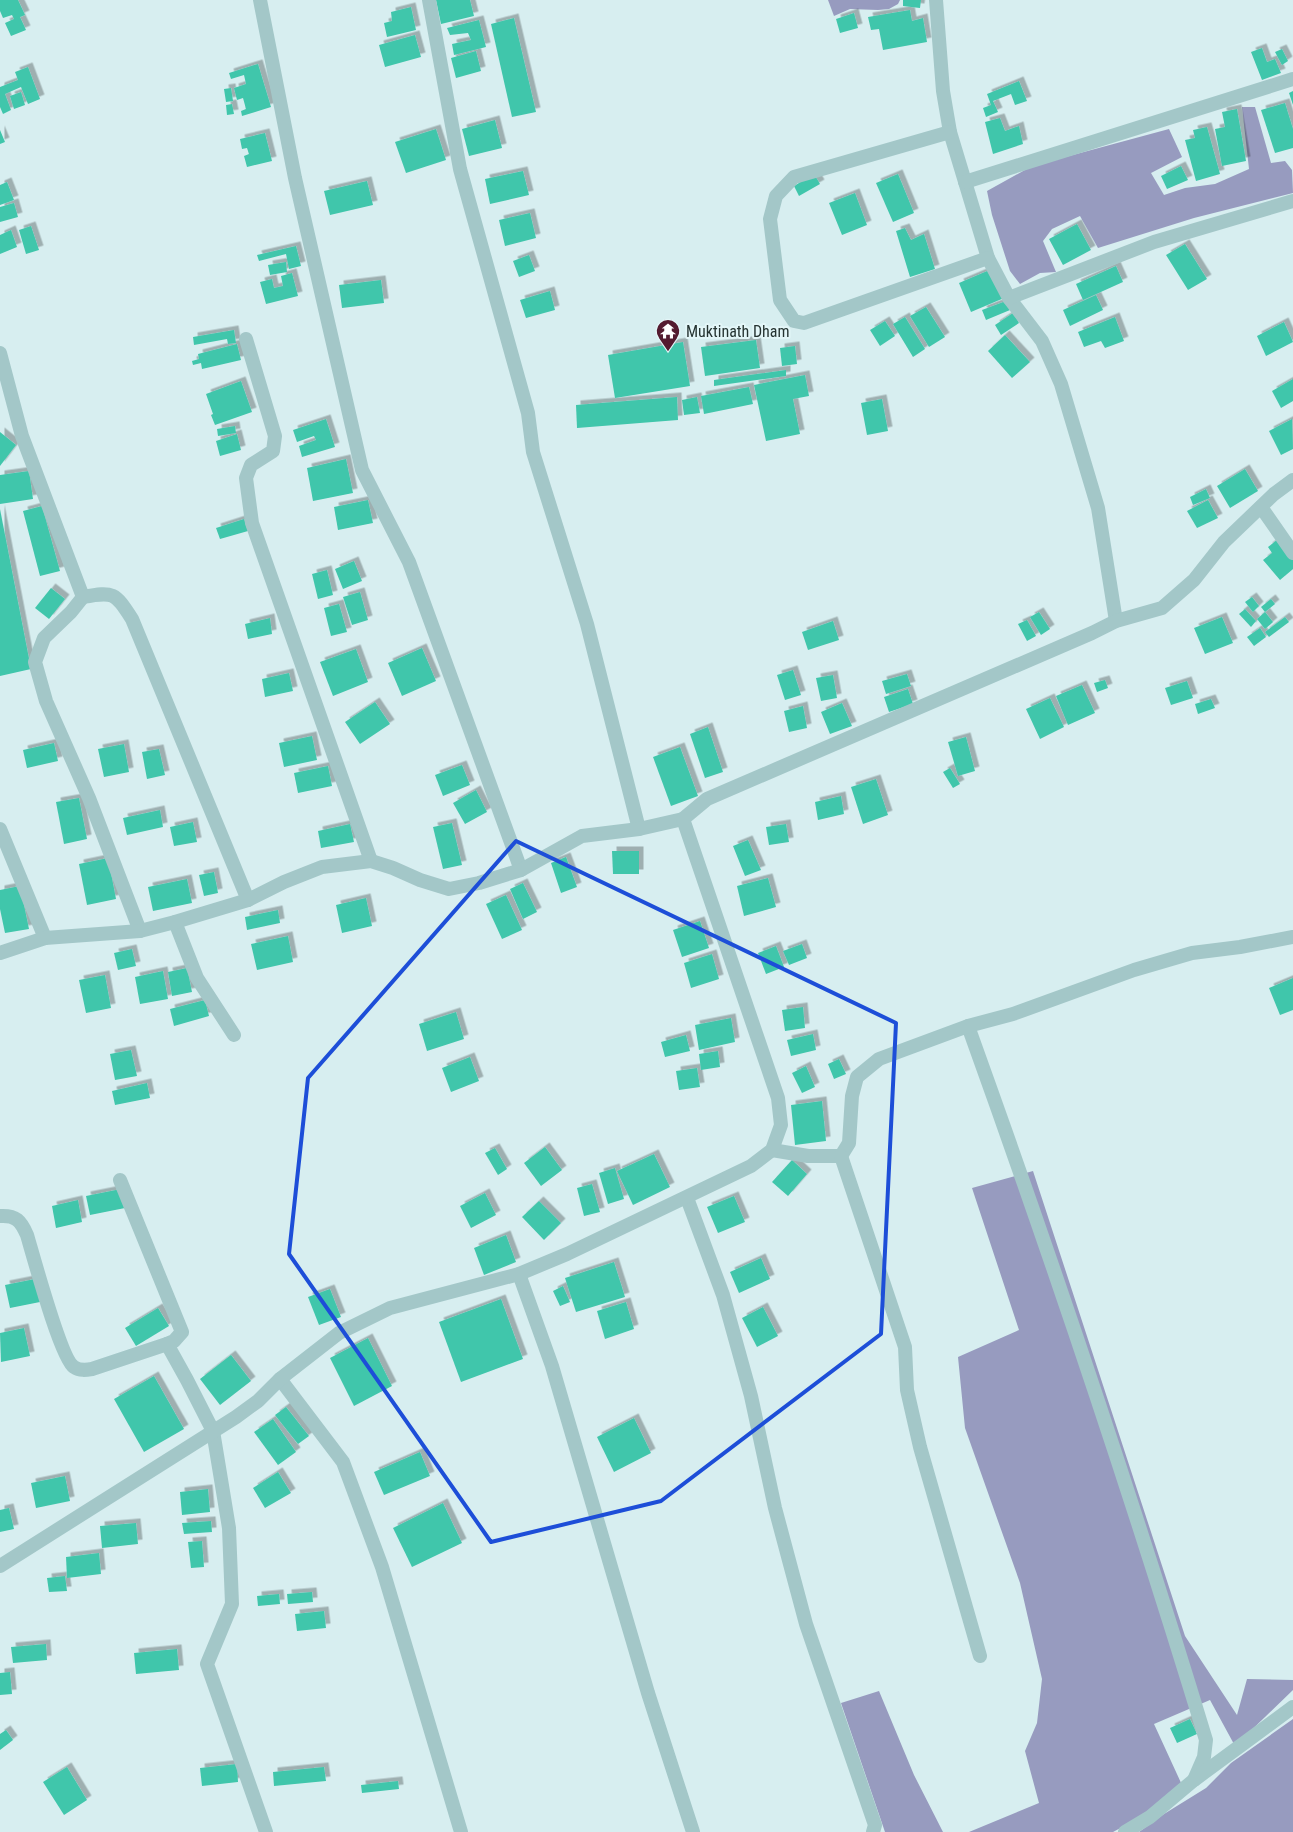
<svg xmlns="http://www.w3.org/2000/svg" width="1293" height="1832" font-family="'Roboto Condensed',sans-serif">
<defs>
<filter id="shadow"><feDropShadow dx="4.5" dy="-4.5" stdDeviation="0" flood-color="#0004"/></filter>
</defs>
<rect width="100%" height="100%" fill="#d7eef0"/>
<g fill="#979bbf">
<polygon points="828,0 900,0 898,4 889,9 878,10 850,9 834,16"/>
<polygon points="1242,107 1255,107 1271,163 1285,161 1292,170 1293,193 1194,218 1098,248 1080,216 1052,229 1043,241 1056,272 1040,273 1020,284 1010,271 992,215 987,191 1032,166 1169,129 1182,157 1151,173 1164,195 1185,188 1215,184 1249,169"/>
<polygon points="1033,1171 1185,1636 1237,1715 1247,1679 1293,1680 1293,1690 1235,1746 1210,1700 1154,1724 1182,1785 1139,1818 1113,1832 969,1832 1039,1803 1025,1751 1037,1723 1042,1679 1020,1583 965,1428 958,1357 1019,1330 972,1188"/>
<polygon points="879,1691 914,1775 943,1832 885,1832 841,1703"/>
<polygon points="1293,1719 1293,1832 1139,1832 1164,1814 1206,1788 1231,1763"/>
</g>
<g fill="#40c6ab" filter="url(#shadow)">
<polygon points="0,0 18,0 25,15 20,17 26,30 11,36 5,23 14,19 12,15 3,18 0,11"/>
<polygon points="436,0 470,0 474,16 441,24"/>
<polygon points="903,0 921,0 920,8 903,6"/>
<polygon points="411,7 416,30 387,37 384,23 392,21 391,12"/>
<polygon points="910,10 912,21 923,18 927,42 883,50 879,29 871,30 868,17"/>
<polygon points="854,13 858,28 840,33 836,19"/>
<polygon points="514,18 536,112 512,117 491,24"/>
<polygon points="479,20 486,47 454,55 452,44 471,40 468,33 450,35 447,28"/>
<polygon points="415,35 421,57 385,67 379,45"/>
<polygon points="1262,48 1267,62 1275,59 1281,73 1262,80 1251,52"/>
<polygon points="1282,49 1288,61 1282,65 1275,52"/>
<polygon points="476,51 481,71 456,78 451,58"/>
<polygon points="258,64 271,107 242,116 241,111 246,109 243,98 237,100 234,88 246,84 244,75 231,79 229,73"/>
<polygon points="28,67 40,99 28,104 21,87 5,94 11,110 3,114 0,107 0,87 18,80 15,72"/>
<polygon points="1019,81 1027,101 1015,105 1011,94 993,101 998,112 986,117 983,108 991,105 987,94"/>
<polygon points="231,88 233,101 226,102 224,89"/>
<polygon points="1293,91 1293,105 1289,93"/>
<polygon points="21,92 25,105 14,109 10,96"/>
<polygon points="1285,103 1293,129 1293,148 1275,153 1261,110"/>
<polygon points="232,104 234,114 227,115 226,105"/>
<polygon points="1237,109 1246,161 1222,166 1215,129 1225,127 1222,112"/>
<polygon points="1000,118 1005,131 1019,126 1023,144 993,154 985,122"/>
<polygon points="495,120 502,148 469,156 462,129"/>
<polygon points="1207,127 1220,174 1196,181 1185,140 1195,138 1193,130"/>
<polygon points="436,129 446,160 406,173 395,142"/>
<polygon points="0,130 5,142 0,144"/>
<polygon points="265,133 272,161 247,167 244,156 249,154 247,148 242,149 240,139"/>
<polygon points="1181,166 1188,180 1167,189 1161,176"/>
<polygon points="523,171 529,195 490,204 485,179"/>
<polygon points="814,174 820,184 799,196 794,186"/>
<polygon points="898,174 914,213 893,222 876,183"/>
<polygon points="367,181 373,205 330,215 324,191"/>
<polygon points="7,182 14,200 0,205 0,185"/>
<polygon points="855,193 867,225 842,235 829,203"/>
<polygon points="14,203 18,217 0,222 0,207"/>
<polygon points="530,213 536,238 505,246 499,220"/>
<polygon points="1077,224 1091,250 1063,265 1049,239"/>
<polygon points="31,226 39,250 26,254 19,230"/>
<polygon points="905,228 911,240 924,234 935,269 910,277 896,231"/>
<polygon points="11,230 17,247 0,254 0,235"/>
<polygon points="1185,244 1207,279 1188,290 1166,255"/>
<polygon points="296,246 301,266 289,269 286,254 259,261 257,255"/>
<polygon points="529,255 535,271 519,277 513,261"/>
<polygon points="286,262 287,272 270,275 268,265"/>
<polygon points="1116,266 1123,282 1083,300 1076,284"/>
<polygon points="992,269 1004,298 971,312 959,283"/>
<polygon points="292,273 298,296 266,304 260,282 272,279 274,288 283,286 281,276"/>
<polygon points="381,280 384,303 342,308 339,285"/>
<polygon points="550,291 555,310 526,318 520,300"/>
<polygon points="1096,295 1103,310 1070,326 1063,310"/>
<polygon points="1006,301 1010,310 986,320 982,310"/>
<polygon points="926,307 945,337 929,347 910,316"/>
<polygon points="1013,313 1019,323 1001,335 995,325"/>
<polygon points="905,317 925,349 913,357 893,324"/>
<polygon points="1115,317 1124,341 1105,348 1101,341 1084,347 1078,332"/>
<polygon points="885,321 895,336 880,346 870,330"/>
<polygon points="1284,322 1293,342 1266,356 1257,336"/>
<polygon points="234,330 236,343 228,344 227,339 194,345 193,337"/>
<polygon points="1005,335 1030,362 1012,378 988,351"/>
<polygon points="756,340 760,368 705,376 701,347"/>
<polygon points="683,342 690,386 615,398 608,355"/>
<polygon points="237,344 241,360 202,369 201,363 193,365 192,361 199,359 198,354"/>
<polygon points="795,346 797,364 782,366 780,348"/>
<polygon points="786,370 786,376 714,386 714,380"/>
<polygon points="805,375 809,396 793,399 800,434 766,441 754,385"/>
<polygon points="1293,379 1293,401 1281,408 1272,391"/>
<polygon points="241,381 252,412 215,425 211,415 213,414 206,394"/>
<polygon points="749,387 753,404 704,414 701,396"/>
<polygon points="677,397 678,420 577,428 576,405"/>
<polygon points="697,397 700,413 684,415 682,400"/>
<polygon points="882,399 888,431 867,435 861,403"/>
<polygon points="326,419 335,447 302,457 299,446 316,440 314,436 297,442 293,430"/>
<polygon points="1292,419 1293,449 1281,455 1269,431"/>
<polygon points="235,426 236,433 218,436 217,429"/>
<polygon points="0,432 16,445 0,466"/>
<polygon points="237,434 241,450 220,456 216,441"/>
<polygon points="346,459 353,493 313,501 307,468"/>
<polygon points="1245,469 1258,491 1230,508 1217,486"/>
<polygon points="29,471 33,499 0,504 0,475"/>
<polygon points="1206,489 1210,498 1193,505 1190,497"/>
<polygon points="368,500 373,523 338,530 334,507"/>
<polygon points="1208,500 1218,518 1197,528 1187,511"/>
<polygon points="42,506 60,571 40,576 23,511"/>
<polygon points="0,509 31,669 0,676"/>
<polygon points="244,519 248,531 220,539 216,528"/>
<polygon points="1277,540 1293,558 1293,569 1280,580 1263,560 1272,553 1268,547"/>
<polygon points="354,561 362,581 343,589 335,569"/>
<polygon points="327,570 333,595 318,599 312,574"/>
<polygon points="51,588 65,599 49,619 35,608"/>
<polygon points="360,592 368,620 352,625 343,597"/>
<polygon points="1252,597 1259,606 1253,612 1245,602"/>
<polygon points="1271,599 1275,604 1265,612 1261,607"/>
<polygon points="339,604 347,632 331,636 324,608"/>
<polygon points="1245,609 1256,621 1251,627 1239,614"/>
<polygon points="1039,612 1050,629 1041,635 1030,617"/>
<polygon points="1265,612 1273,622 1265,629 1257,619"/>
<polygon points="1222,617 1233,643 1205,654 1194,628"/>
<polygon points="1285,617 1289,622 1269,637 1265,632"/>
<polygon points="270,618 272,634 248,639 245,624"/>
<polygon points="1027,620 1036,636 1027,641 1018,624"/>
<polygon points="833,621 839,640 808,650 802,632"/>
<polygon points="1260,628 1266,637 1254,646 1247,637"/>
<polygon points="422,648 436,681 402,696 388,663"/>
<polygon points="356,649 368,682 333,696 320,662"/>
<polygon points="793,670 801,695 785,700 777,675"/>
<polygon points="289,673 293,691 265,697 262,679"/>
<polygon points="907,674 911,686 886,694 882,681"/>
<polygon points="833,675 837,698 821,701 816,678"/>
<polygon points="1105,680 1108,688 1097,692 1094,683"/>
<polygon points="1187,681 1193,698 1171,705 1165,688"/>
<polygon points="1082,685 1095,713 1068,725 1056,696"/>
<polygon points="908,689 913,704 889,712 884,697"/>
<polygon points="1050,698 1064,727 1040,739 1026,709"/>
<polygon points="1211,699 1215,708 1198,714 1195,704"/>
<polygon points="375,702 390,724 360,744 345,722"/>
<polygon points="842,703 852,726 830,734 821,712"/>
<polygon points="803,706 807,728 789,732 784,711"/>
<polygon points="708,727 723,772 705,778 690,734"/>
<polygon points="312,736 317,760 284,767 279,743"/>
<polygon points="966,737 975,771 958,776 948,742"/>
<polygon points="54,743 58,761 27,768 23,750"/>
<polygon points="124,744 129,772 104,777 98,749"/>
<polygon points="680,747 698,796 671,806 653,757"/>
<polygon points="159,749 165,775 147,779 142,752"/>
<polygon points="462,765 470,785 443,796 435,775"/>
<polygon points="328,766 332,786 298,793 294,773"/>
<polygon points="950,768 960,784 953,788 943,772"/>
<polygon points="876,779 888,815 863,824 851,787"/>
<polygon points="476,790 487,812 465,824 453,803"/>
<polygon points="841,796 844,814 818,820 815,802"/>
<polygon points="79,798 87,839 64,844 56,802"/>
<polygon points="160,810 163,827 127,835 123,818"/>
<polygon points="193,822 197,842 174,846 170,827"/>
<polygon points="452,823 462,865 443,869 433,827"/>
<polygon points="350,824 354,842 321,848 318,831"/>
<polygon points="786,824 789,842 769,845 766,827"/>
<polygon points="748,840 761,870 745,876 733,846"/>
<polygon points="612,851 639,851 639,874 613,874"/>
<polygon points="566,857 577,887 561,893 551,863"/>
<polygon points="108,858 116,899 87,905 79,864"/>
<polygon points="214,872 218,893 204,896 199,875"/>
<polygon points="768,878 776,907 744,916 737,886"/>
<polygon points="187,879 192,903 153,911 148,887"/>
<polygon points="523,883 537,912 523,919 510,889"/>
<polygon points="20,886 29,929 5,933 0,909 0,890"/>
<polygon points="506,895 522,930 502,939 486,904"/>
<polygon points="366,898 372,926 342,933 336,905"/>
<polygon points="278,910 280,923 247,930 245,917"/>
<polygon points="700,921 709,948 682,957 673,930"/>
<polygon points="288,936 293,962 257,970 251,944"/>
<polygon points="802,944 807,958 789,965 783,951"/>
<polygon points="776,946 784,967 766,974 758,953"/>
<polygon points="132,949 136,966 118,970 114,953"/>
<polygon points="712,954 719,979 691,988 684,963"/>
<polygon points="187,968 192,992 172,996 168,972"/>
<polygon points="163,971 168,999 140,1004 135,977"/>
<polygon points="105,975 111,1008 86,1013 79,980"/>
<polygon points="1293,978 1293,1010 1280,1015 1269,988"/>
<polygon points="205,1000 209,1016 174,1026 170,1009"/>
<polygon points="803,1007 805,1028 785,1031 782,1010"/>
<polygon points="456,1012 464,1039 427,1051 419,1024"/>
<polygon points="731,1018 735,1042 699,1050 695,1025"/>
<polygon points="813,1034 816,1050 791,1056 787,1040"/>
<polygon points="686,1035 690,1051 665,1057 661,1042"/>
<polygon points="131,1050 137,1076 115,1080 110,1054"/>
<polygon points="718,1051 720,1067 701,1070 699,1054"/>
<polygon points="470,1057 479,1081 451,1092 442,1068"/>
<polygon points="839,1059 846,1074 834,1079 828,1064"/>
<polygon points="806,1066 815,1087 802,1093 792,1073"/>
<polygon points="697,1068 700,1087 679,1090 676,1071"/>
<polygon points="147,1083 150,1098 115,1105 112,1091"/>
<polygon points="822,1101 826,1141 795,1145 791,1105"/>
<polygon points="545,1147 562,1170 541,1186 524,1163"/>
<polygon points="495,1148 507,1169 498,1175 485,1153"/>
<polygon points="654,1154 670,1187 633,1205 617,1171"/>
<polygon points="792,1160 807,1174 788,1196 772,1182"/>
<polygon points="615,1168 624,1199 608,1204 599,1173"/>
<polygon points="592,1184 600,1212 584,1216 577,1188"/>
<polygon points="121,1189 125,1208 90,1215 86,1196"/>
<polygon points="485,1193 496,1215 471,1228 460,1206"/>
<polygon points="734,1196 745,1222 718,1233 707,1207"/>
<polygon points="78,1200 82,1222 56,1228 52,1206"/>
<polygon points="539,1201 561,1223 544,1240 522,1217"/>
<polygon points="506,1235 516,1262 484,1275 474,1248"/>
<polygon points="761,1258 770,1279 739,1293 730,1272"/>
<polygon points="614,1262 625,1297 576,1312 565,1278"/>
<polygon points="35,1279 40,1302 10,1308 5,1285"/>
<polygon points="563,1286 570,1302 560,1306 553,1291"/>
<polygon points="330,1289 341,1317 319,1325 308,1297"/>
<polygon points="501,1299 523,1359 461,1382 439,1322"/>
<polygon points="626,1302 634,1329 605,1339 597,1311"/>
<polygon points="763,1307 778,1336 757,1347 742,1318"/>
<polygon points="158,1308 169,1326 136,1346 125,1328"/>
<polygon points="24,1328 30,1356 1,1362 0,1333"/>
<polygon points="368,1338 392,1386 354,1406 330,1358"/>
<polygon points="231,1355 251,1381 220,1405 200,1379"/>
<polygon points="154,1376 184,1429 144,1452 114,1399"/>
<polygon points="286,1407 309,1436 298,1444 275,1415"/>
<polygon points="634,1418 651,1453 614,1472 597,1437"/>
<polygon points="273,1419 296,1452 278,1465 254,1432"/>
<polygon points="420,1452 430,1476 384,1495 374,1472"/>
<polygon points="278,1472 291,1493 265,1508 253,1488"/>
<polygon points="65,1476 70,1501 36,1508 31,1483"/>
<polygon points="208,1489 210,1512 182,1515 180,1492"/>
<polygon points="443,1503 462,1543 412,1567 393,1528"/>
<polygon points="9,1508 14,1529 0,1532 0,1510"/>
<polygon points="211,1521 212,1532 184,1534 182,1523"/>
<polygon points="136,1523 138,1544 102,1548 100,1526"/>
<polygon points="202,1541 204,1567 191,1568 188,1542"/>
<polygon points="99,1553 101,1574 67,1578 66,1557"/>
<polygon points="65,1576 67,1591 49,1592 47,1578"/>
<polygon points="312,1592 313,1602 288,1604 287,1594"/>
<polygon points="279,1594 280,1604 258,1606 257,1596"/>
<polygon points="324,1611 326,1628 297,1631 295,1614"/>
<polygon points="46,1644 47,1660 13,1663 11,1647"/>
<polygon points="177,1649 179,1670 136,1674 134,1653"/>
<polygon points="10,1672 12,1694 0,1695 0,1673"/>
<polygon points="1190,1719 1197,1734 1177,1743 1170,1728"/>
<polygon points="6,1730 13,1740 0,1750 0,1734"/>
<polygon points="237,1764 238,1782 202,1786 200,1768"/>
<polygon points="67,1767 87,1800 64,1815 43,1782"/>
<polygon points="324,1767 326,1781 274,1786 273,1772"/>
<polygon points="398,1781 399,1789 362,1793 361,1785"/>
</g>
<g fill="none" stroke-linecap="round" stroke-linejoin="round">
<g stroke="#a3c7c8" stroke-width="14">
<polyline points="260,0 295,178 362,470 409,562 521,870"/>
<polyline points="429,0 460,169 528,413 533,452 587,624 639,829"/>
<polyline points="936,0 943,91 950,132 988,258 1009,298 1042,341 1061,384 1098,508 1116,621"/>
<polyline points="950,132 794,177 776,196 770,219 780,300 794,321 804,323 988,258"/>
<polyline points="965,182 1293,79"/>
<polyline points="1009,298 1154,242 1293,201"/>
<polyline points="246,339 275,436 273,451 251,465 246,478 252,523 371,861"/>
<polyline points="0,353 22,436 83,597 71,612 44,638 35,662 46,701 89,798 140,931"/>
<polyline points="1261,507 1293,553"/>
<path d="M83,597C114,591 115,593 132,619L248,900"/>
<polyline points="0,829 45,938"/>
<polyline points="175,922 197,978 234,1035"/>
<polyline points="0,953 45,938 140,931 175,922 248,900 284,882 322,867 371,861 393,868 420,880 449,889 479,883 521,870 582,836 639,829 683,819"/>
<path d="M968,1026C1053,1262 1133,1500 1206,1740L1204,1757L1194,1780"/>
<polyline points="772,1150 808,1156 841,1156 849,1143 852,1096 857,1077 879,1059 968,1026 1013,1014 1134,970 1192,953 1240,947 1293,937"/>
<polyline points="841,1156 905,1347 907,1390 920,1447 980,1656"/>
<polyline points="120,1180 182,1332 174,1341 167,1344"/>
<polyline points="687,1198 723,1295 751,1396 775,1508 806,1624 875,1825 873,1832"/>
<path d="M0,1216C16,1215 21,1221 27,1235C33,1255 61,1359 74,1367C80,1371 86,1370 92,1369L167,1344L187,1380L213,1431L229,1528L232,1604L207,1664L266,1832"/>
<polyline points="519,1274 552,1366 648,1693 693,1832"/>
<polyline points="280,1379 343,1462 382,1567 461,1832"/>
<polyline points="0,1566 236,1417 258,1401 280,1379 339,1333 390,1308 519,1274 567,1254 751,1166 772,1150 781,1125 778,1098 683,819 707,799 1092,633 1116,621 1162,608 1194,580 1224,542 1274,494 1293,480"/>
<polyline points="1125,1832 1150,1817 1194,1780 1293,1707"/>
</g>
</g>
<path fill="none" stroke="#1d4ed8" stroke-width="4" stroke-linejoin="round" d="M516,841L896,1023L881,1334L661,1501L491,1542L289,1254L308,1078Z"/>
<defs>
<g id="temple-pin" transform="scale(1.25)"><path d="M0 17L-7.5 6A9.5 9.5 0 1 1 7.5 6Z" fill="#541b30" stroke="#e3f6f8"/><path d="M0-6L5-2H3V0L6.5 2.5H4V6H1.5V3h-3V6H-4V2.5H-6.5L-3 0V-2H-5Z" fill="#fff"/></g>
</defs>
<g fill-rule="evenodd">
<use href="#temple-pin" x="668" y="331"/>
</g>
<g text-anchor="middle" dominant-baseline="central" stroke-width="4" stroke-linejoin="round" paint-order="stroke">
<g font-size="16" fill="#253331" stroke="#e3f6f8" text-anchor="start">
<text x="686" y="331">Muktinath Dham</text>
</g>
</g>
</svg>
